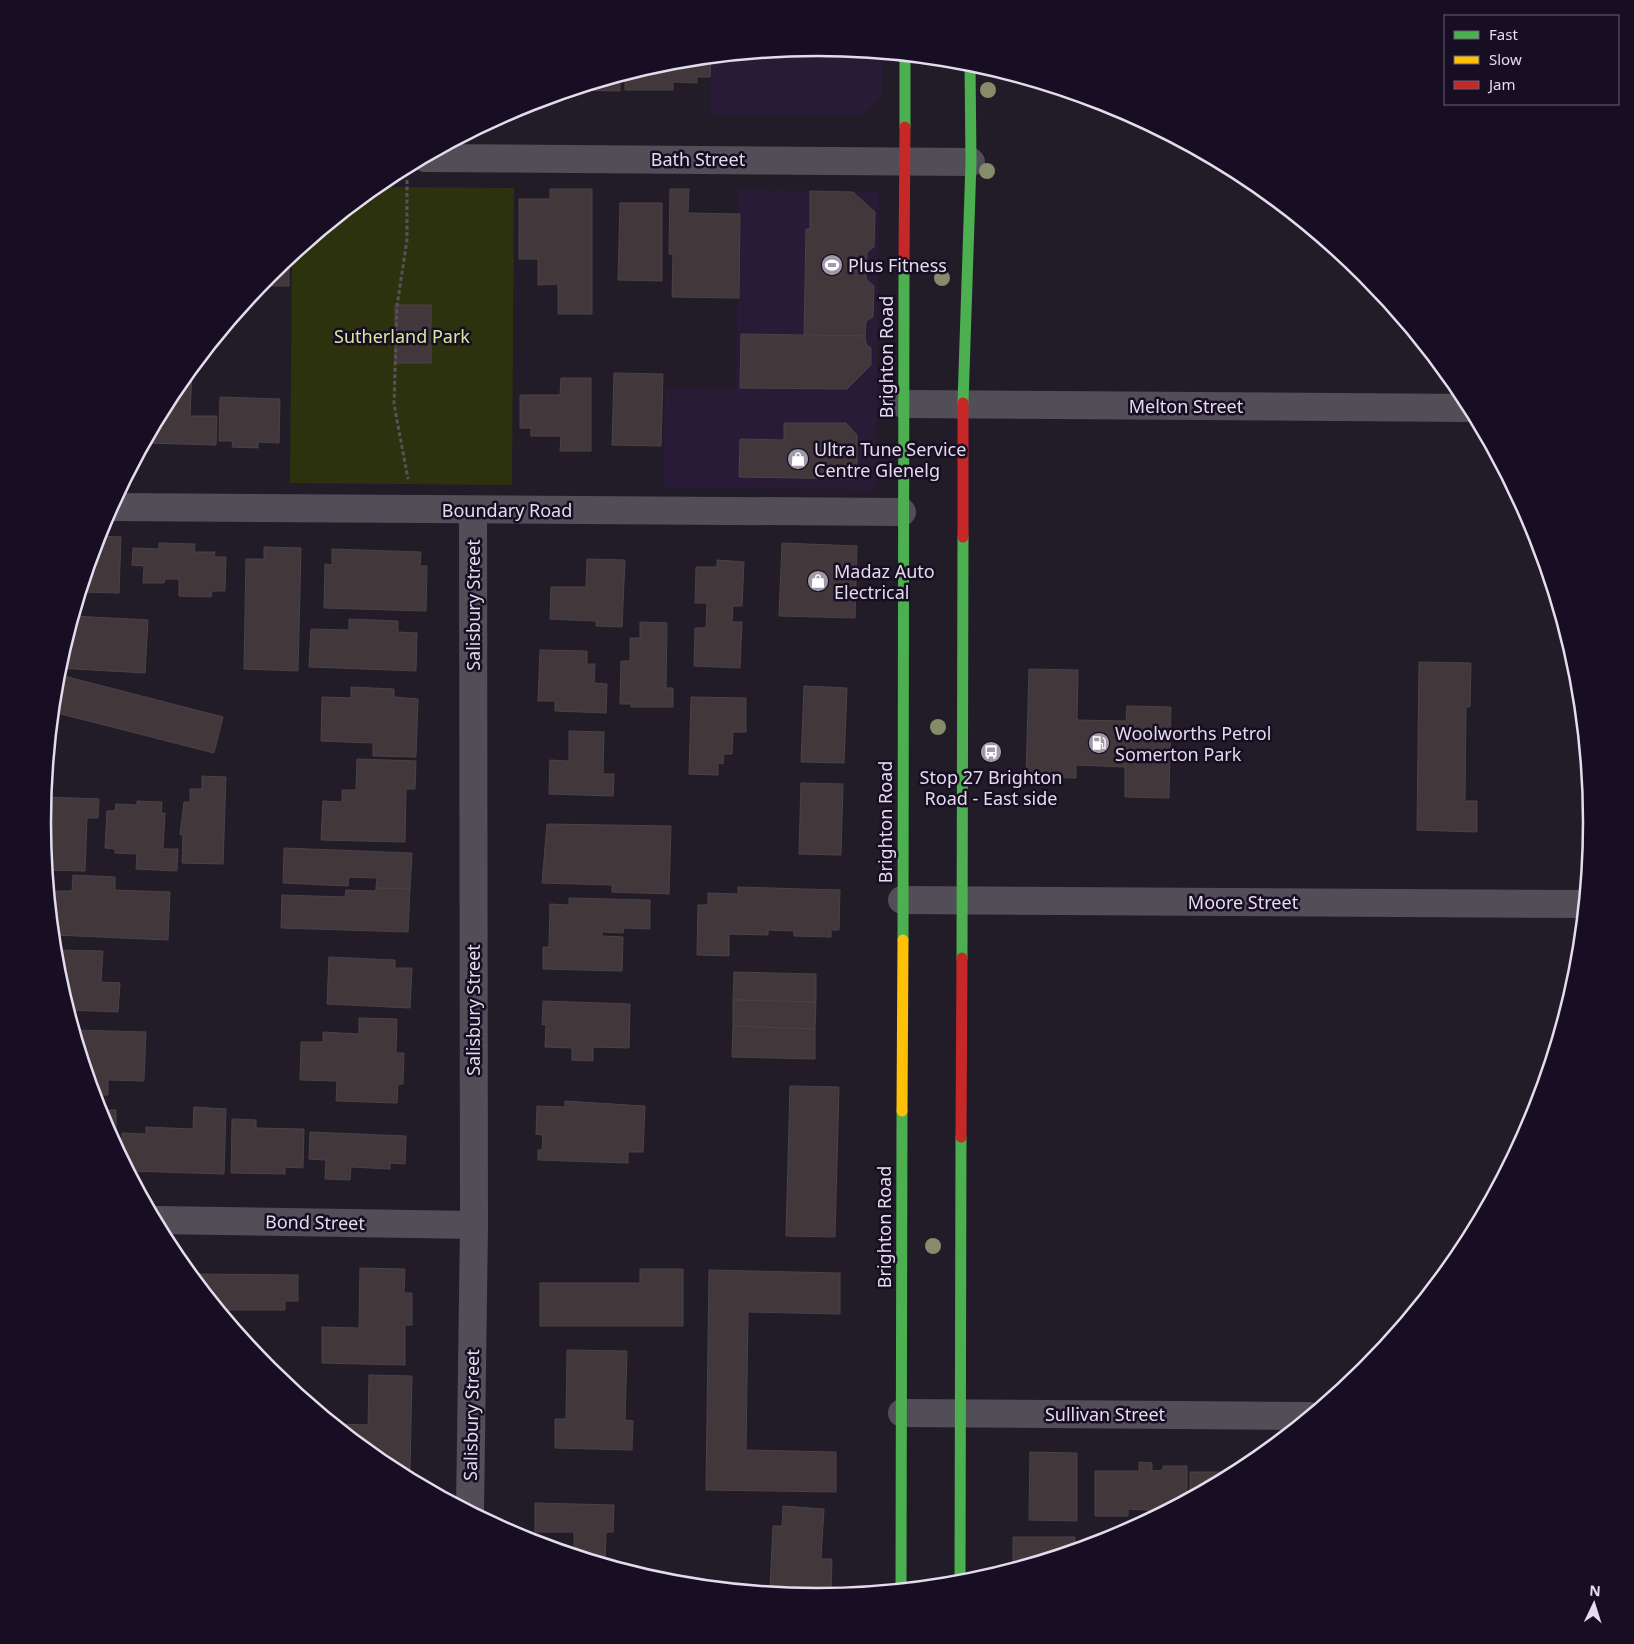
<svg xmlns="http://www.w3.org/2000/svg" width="1634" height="1644" font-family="'Noto Sans',sans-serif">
<rect width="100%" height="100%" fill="#221c29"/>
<g fill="#271b36">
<polygon points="817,48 883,54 882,97 862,116 711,116 711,58"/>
<polygon points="738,190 879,192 876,490 663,487 665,388 736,389"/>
</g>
<polygon fill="#2c320d" points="375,187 514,188 512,485 290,483 292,256"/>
<g fill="#42383b" stroke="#4b4246">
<polygon points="711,58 710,77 697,77 697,83 673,82 673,90 625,90 625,75 666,62"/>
<polygon points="620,76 620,91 574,90"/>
<polygon points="550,189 592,189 592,314 558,314 558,284 538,285 538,259 519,259 519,199 550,199"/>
<polygon points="670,189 689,189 688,213 740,214 739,298 672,297 673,254 669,254"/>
<polygon points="810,191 853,192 875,212 874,247 867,252 866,279 874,286 873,317 866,321 865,336 804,335 806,229 810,229"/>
<polygon points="620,203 662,203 662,281 618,280"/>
<polygon points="289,258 289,286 260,286 270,274"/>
<rect x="395" y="305" width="36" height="58"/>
<polygon points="741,334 865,336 866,344 871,348 871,365 847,389 740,388"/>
<polygon points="192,369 190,416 217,416 216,445 147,443 173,391"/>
<polygon points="614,373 663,374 661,446 612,445"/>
<polygon points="561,378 591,378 591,451 560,451 561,436 531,436 531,428 520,428 520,395 560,395"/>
<polygon points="220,397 280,399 279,443 258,442 258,448 232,447 233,441 219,441"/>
<polygon points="784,423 846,423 857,435 857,479 739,477 740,439 784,440"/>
<polygon points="98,536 121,537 119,593 81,592"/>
<polygon points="159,543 195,544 194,552 215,552 214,557 226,557 225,591 212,591 211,597 179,596 179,579 165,579 164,583 143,583 144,566 132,565 133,548 159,549"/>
<polygon points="782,543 857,546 855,618 779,616"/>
<polygon points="264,547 301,548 298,671 244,669 246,559 264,559"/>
<polygon points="332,549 421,552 420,566 427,566 426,611 324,608 325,564 332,565"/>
<polygon points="587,559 625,560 622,627 596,626 596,621 550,619 551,587 586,587"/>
<polygon points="717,560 744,562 742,606 733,606 732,622 742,622 740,668 694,666 695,628 706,628 707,603 695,603 696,567 717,567"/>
<polygon points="74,616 148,620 145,673 58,668"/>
<polygon points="349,619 398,621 398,632 417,633 416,671 309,667 311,629 349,630"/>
<polygon points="640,622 667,623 666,688 673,688 673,707 631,707 631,704 620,704 621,661 630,661 630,638 640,638"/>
<polygon points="540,650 587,651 587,664 595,664 594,683 607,684 606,713 555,711 555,701 538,701"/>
<polygon points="1419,662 1471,663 1470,707 1466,707 1465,801 1477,801 1477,832 1417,830"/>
<polygon points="1029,669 1078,670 1077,720 1126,721 1127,706 1171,707 1169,798 1125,797 1125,767 1076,765 1076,778 1026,777"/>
<polygon points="60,675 223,717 214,753 53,712"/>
<polygon points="804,686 847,688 844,763 801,762"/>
<polygon points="351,687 394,689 394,697 418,699 416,757 373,756 373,743 321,741 322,697 351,698"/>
<polygon points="691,697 746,698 746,732 733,732 732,754 724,754 723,764 718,763 718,775 689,774"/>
<polygon points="569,731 604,732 603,774 614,774 613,796 549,794 550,760 569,761"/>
<polygon points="357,759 416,761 415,789 406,789 405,842 321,840 323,801 342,802 342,790 356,790"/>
<polygon points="202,776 226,777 223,864 182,863 183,834 180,835 184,802 190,802 190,789 202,789"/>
<polygon points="801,783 843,784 841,855 799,854"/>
<polygon points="47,797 99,799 98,818 87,818 85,871 47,870 45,849"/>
<polygon points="137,801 162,802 161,813 165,813 163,849 178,849 177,871 136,869 137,854 115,853 115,849 105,848 107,811 115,811 116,804 137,805"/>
<polygon points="547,824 671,826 669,894 612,892 612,885 542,883"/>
<polygon points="284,848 412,853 410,889 376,888 377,878 349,877 348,886 283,883"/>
<polygon points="73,875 115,877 115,890 170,892 168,940 54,935 56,891 72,891"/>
<polygon points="738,887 840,890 839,930 831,930 831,937 794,936 794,931 768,930 768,935 729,934 729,956 697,955 698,905 708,905 708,893 738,894"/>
<polygon points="376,888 410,889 408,932 281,928 282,895 345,897 346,890 376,891"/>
<polygon points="569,898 650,900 650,929 624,928 623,933 602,932 602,936 623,937 622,971 543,969 543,947 549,947 550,904 569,905"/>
<polygon points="55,950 103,951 101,982 120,983 118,1012 69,1010 61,985 62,973 57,973"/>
<polygon points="329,957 395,960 395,968 412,968 410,1008 327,1004"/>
<polygon points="734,972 816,974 816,1002 733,1000"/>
<polygon points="733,1000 816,1002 815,1029 733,1026"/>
<polygon points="543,1001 630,1004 629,1048 593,1047 593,1061 572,1060 572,1048 545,1047 546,1024 542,1025"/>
<polygon points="359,1018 397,1019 396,1053 404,1053 403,1084 398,1084 397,1103 336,1101 337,1081 300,1080 301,1042 323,1042 323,1032 359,1034"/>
<polygon points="733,1026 815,1029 815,1059 732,1057"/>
<polygon points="75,1030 146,1032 144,1081 108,1080 108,1095 94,1095"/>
<polygon points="790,1086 839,1087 835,1237 786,1236"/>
<polygon points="565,1101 645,1106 643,1152 628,1152 628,1163 538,1160 538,1150 542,1150 543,1135 536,1134 537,1106 565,1107"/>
<polygon points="194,1107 226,1109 224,1174 129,1171 122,1156 122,1133 146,1134 146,1127 193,1129"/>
<polygon points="99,1110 116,1110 116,1145 101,1118"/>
<polygon points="232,1119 256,1120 256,1128 304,1129 303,1168 285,1167 285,1174 231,1173"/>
<polygon points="310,1132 406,1136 405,1164 390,1163 390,1169 351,1167 350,1180 325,1179 326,1160 309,1159"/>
<polygon points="360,1268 405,1269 404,1293 412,1293 412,1325 405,1325 405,1365 322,1363 322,1327 359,1328"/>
<polygon points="640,1269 683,1269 683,1326 540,1326 540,1283 640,1283"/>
<polygon points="709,1270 840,1273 840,1314 748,1312 746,1450 836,1452 836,1492 706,1490"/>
<polygon points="191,1274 298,1275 298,1301 285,1301 285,1310 220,1310"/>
<polygon points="567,1350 627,1351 625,1420 633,1421 632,1450 555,1448 555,1419 566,1419"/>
<polygon points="369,1375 412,1376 410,1469 392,1469 386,1466 336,1424 368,1425"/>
<polygon points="1030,1452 1077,1453 1077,1521 1029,1520"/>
<polygon points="1139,1462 1152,1463 1152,1471 1163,1470 1163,1466 1187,1466 1187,1498 1163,1511 1128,1509 1128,1516 1095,1516 1095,1471 1139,1471"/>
<polygon points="1190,1472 1235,1472 1190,1497"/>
<polygon points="535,1503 614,1505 613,1532 606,1532 605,1563 574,1554 574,1532 535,1532"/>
<polygon points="783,1506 824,1509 821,1559 832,1559 831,1591 770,1588 773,1526 782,1526"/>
<polygon points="1013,1537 1075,1537 1075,1549 1013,1568"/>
</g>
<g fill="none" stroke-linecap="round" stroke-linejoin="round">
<polyline stroke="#56525b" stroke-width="3" stroke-dasharray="4 2.5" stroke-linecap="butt" points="407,180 407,240 397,306 394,404 408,479"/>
<g stroke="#524e58" stroke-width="28">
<polyline points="425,158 971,162"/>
<polyline points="903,404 1470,408"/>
<polyline points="111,507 902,512"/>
<polyline points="902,900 1583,904"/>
<polyline points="155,1220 474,1225"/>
<polyline points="902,1413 1309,1416"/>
<polyline points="470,1510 474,1225 473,510"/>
</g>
<g stroke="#4caf50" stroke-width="11">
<polyline points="905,127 905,56"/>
<polyline points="963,403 971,162 970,63"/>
<polyline points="903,940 904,265"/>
<polyline points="962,958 963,537"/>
<polyline points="960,1582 961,1137"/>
<polyline points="901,1588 902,1111"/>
</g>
<polyline stroke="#ffc107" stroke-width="11" points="902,1111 903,940"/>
<g stroke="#c62828" stroke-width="11">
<polyline points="904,265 905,127"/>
<polyline points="963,537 963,403"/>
<polyline points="961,1137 962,958"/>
</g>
</g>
<g fill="#868c69">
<circle cx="988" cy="90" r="8"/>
<circle cx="987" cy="171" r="8"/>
<circle cx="942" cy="278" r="8"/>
<circle cx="938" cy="727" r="8"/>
<circle cx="933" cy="1246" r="8"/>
</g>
<defs>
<g id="stadium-disc" transform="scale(1.125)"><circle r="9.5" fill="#9f99a8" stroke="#180e24"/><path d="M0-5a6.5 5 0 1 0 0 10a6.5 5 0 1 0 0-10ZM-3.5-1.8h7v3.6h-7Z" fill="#fff"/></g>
<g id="shop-disc" transform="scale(1.125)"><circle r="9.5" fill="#9f99a8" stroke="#180e24"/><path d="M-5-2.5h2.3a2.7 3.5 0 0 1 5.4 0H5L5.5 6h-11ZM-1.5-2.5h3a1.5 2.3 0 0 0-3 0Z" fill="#fff"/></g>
<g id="fuel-disc" transform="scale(1.125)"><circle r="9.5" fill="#9f99a8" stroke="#180e24"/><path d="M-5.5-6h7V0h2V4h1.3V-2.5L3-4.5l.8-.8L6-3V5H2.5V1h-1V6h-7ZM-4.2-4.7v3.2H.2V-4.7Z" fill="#fff"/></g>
<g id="bus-disc" transform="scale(1.125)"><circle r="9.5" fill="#9f99a8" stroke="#180e24"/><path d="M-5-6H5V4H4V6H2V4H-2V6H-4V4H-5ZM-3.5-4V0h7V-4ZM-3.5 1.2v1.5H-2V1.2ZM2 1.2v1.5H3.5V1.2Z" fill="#fff"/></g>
</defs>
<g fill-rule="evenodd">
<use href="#stadium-disc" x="832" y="265"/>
<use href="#shop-disc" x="798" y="459"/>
<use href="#shop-disc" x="818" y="581"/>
<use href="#fuel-disc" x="1099" y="743"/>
<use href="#bus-disc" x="991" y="752"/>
</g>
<g text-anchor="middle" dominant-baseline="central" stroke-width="5" stroke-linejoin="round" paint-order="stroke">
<g font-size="18" fill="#e2dcec" stroke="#180e24">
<text x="698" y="159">Bath Street</text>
<text transform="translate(886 357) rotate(-90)">Brighton Road</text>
<text x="1186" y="406">Melton Street</text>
<text x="507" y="510">Boundary Road</text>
<text transform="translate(473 605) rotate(-90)">Salisbury Street</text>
<text transform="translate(885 822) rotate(-90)">Brighton Road</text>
<text x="1243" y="902">Moore Street</text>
<text transform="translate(473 1010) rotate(-90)">Salisbury Street</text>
<text transform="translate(315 1222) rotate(1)">Bond Street</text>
<text transform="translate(884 1227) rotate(-90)">Brighton Road</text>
<text x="1105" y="1414">Sullivan Street</text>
<text transform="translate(471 1415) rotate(-89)">Salisbury Street</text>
</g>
<g font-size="18" fill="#e2dcec" stroke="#180e24" text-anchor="start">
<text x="848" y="265">Plus Fitness</text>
<text x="814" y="449">Ultra Tune Service<tspan x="814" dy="21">Centre Glenelg</tspan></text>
<text x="834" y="571">Madaz Auto<tspan x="834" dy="21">Electrical</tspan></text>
<text x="1115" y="733">Woolworths Petrol<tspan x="1115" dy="21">Somerton Park</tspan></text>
<text x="991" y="777" text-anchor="middle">Stop 27 Brighton<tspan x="991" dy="21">Road - East side</tspan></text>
</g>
<g font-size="18" fill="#d8e89d" stroke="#180e24">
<text x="402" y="336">Sutherland Park</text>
</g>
</g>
<path d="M0 0H1634V1644H0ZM51 822a766 766 0 1 1 1532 0a766 766 0 1 1-1532 0Z" fill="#180e24" fill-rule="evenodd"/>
<path fill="none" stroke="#e2dcec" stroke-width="2.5" d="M51 822a766 766 0 1 1 1532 0a766 766 0 1 1-1532 0Z"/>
<rect x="1444" y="15" width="175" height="90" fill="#180e24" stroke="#696074"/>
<rect x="1454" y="31" width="25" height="8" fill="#4caf50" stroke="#696074"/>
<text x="1489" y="40" font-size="15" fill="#e2dcec">Fast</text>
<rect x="1454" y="56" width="25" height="8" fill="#ffc107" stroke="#696074"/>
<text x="1489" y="65" font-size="15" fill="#e2dcec">Slow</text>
<rect x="1454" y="81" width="25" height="8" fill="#c62828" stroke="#696074"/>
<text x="1489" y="90" font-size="15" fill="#e2dcec">Jam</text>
<g transform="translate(1594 1604) rotate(4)" stroke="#180e24" stroke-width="4" paint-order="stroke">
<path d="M0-4L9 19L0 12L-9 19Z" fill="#e2dcec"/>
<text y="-8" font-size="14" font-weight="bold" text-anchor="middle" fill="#e2dcec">N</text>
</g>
</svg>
